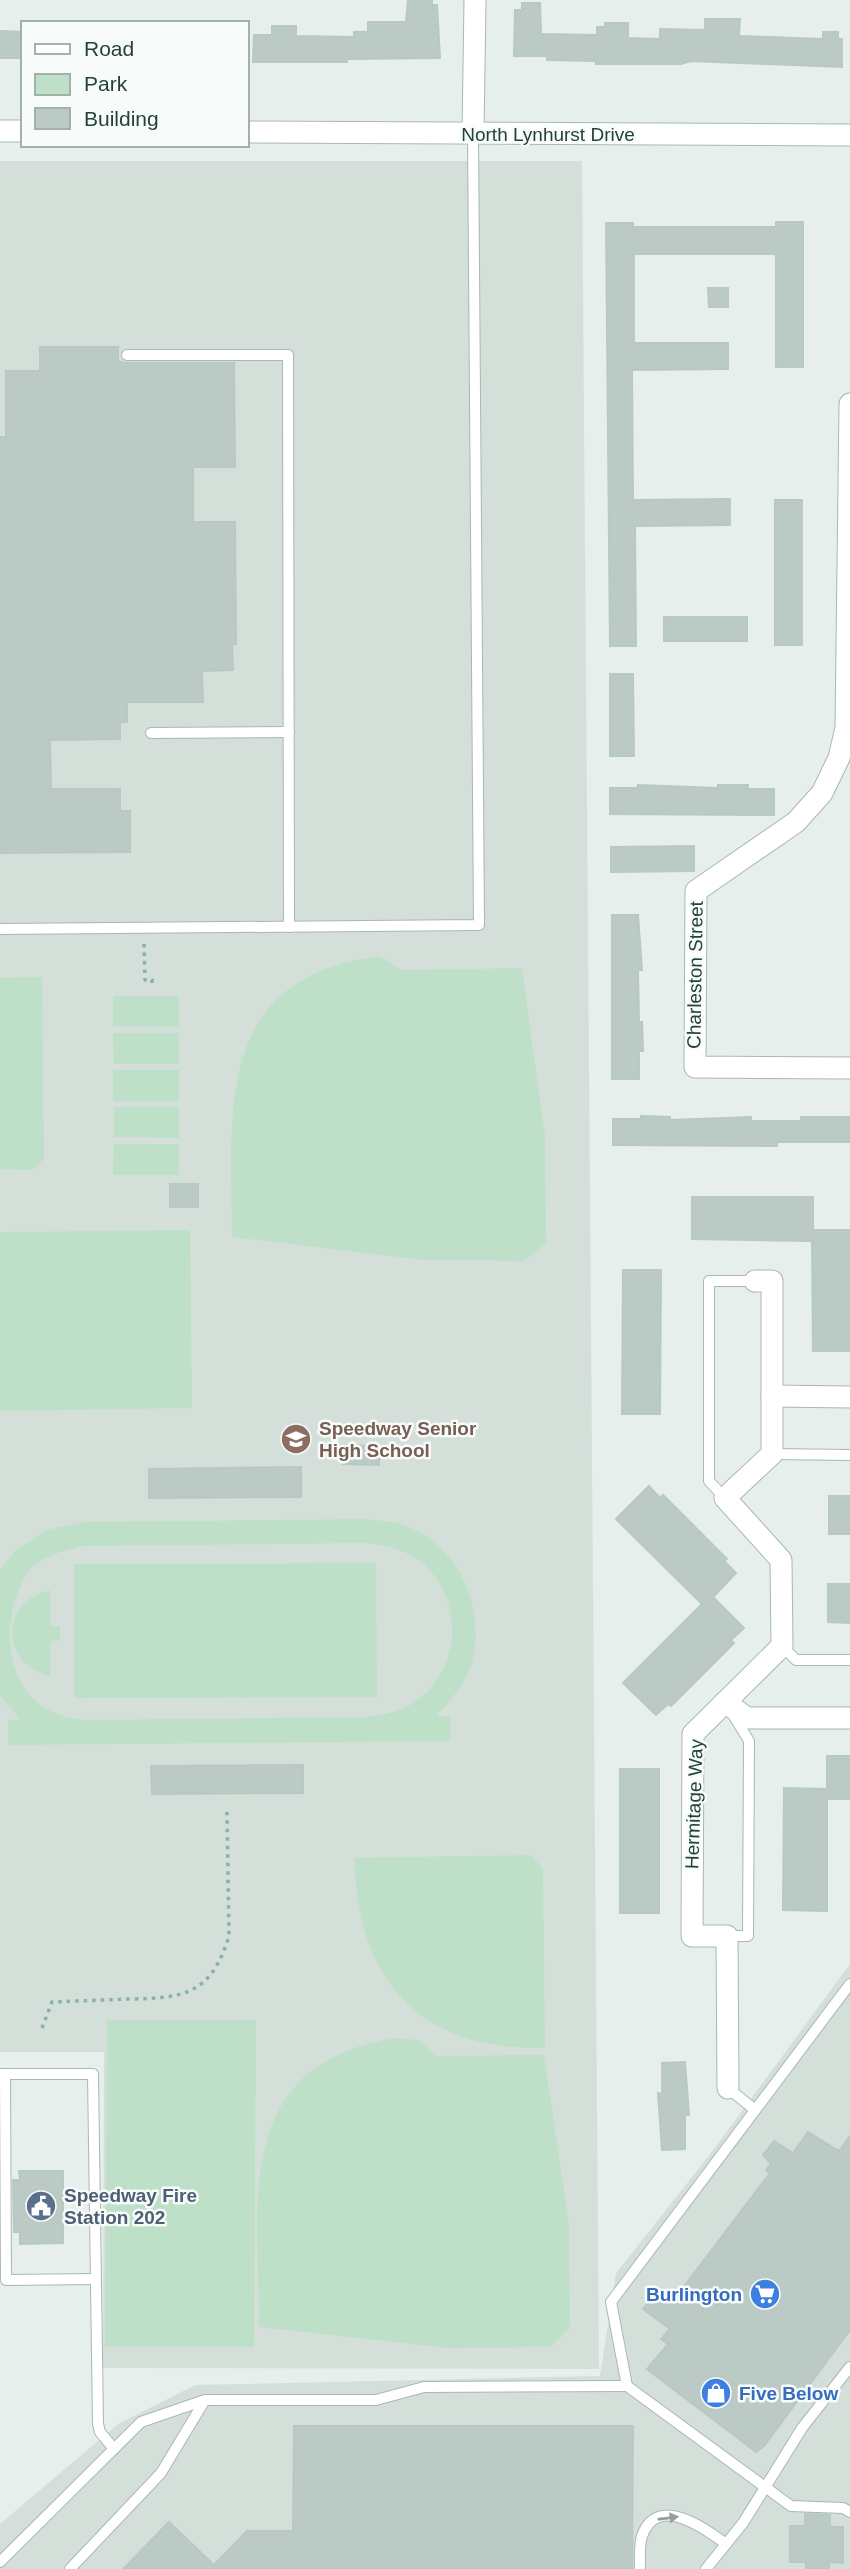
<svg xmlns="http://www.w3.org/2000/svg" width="850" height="2569" font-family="Helvetica,sans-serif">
<rect width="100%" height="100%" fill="#e6efeb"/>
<g fill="#d4dfda">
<polygon points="0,161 582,161 599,2369 103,2368 104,2052 0,2052"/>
<polygon points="850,1964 850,2569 0,2569 0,2524 118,2424 195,2385 600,2376 616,2273 711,2153"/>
</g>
<g fill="#bfe0c8" fill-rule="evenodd">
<path d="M379,956L401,970L522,968L545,1136L546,1242L525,1261L423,1260L232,1237C231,1108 214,978 379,956Z"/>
<polygon points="42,977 44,1159 32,1170 0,1169 0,978"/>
<polygon points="113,996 179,996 179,1027 113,1026"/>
<polygon points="113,1033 179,1033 179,1064 114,1064"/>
<rect x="113" y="1070" width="66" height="31"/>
<polygon points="114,1107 179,1107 179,1138 114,1137"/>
<polygon points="114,1144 179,1144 179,1175 113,1175"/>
<polygon points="190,1230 192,1408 0,1411 0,1232"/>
<path d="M365,1519C376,1520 387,1521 397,1523C456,1538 487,1606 472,1662C466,1684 451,1700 436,1716L450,1717V1741L8,1745V1720L20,1719L0,1696V1570L15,1551L46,1530L82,1522ZM365,1543C383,1545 401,1548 417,1559C463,1592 464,1665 418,1700C403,1711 385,1714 367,1717L84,1720C75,1718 66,1717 58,1714C0,1693 0,1613 29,1570C43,1556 63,1551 82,1546Z"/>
<polygon points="376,1563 377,1697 74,1698 74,1564"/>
<path d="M50,1590V1626H60V1640L50,1641V1676C0,1665 0,1601 50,1590Z"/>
<path d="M531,1855L543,1869L545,2048C419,2051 357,1980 354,1858Z"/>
<polygon points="107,2020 256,2020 254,2347 105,2347"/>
<path d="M395,2038L418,2040L438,2056L544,2055L569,2224L570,2328L550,2347L447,2348L259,2327C259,2201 231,2065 395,2038Z"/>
</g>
<g fill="#bbcac4" stroke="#b8c9c2" stroke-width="2">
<polygon points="408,0 432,0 432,5 437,5 440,58 347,59 347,62 253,62 254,35 272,35 272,26 296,26 296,36 354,37 354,32 368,32 368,22 406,22"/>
<polygon points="522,3 540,3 541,34 597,35 597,27 605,27 605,23 628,23 628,38 660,39 660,29 705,30 705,19 740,19 739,36 823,39 823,32 838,32 838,39 842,39 842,67 691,61 681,64 596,64 596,61 547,60 547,56 514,56 515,10 522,10"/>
<polygon points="0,31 23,32 23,58 0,58"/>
<polygon points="776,222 803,222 803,367 776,367 776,254 634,254 634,343 728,343 728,369 632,370 633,500 730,499 730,525 635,526 636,646 610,646 606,223 633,223 633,227 776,227"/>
<polygon points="708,288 728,288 728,307 709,307"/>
<polygon points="40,347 118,347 118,362 127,363 234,363 235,467 193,467 193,522 235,522 236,644 232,644 233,670 202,671 203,702 127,702 127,722 120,722 120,739 50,740 51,789 120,789 120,811 130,811 130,852 0,853 0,437 6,437 6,371 40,371"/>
<rect x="775" y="500" width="27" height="145"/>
<rect x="664" y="617" width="83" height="24"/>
<polygon points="610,674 633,674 634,756 610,756"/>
<polygon points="638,785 718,788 718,785 748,785 748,789 774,789 774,815 610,814 610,788 637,788"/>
<polygon points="694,846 694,871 611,872 611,847"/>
<polygon points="612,915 638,915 642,970 638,970 639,1022 642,1022 643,1051 639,1051 639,1079 612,1079"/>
<polygon points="641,1116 670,1117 670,1120 751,1117 751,1121 801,1121 801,1117 850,1117 850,1142 777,1142 777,1146 613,1145 613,1119 641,1119"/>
<rect x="170" y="1184" width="28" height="23"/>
<polygon points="692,1197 813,1197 813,1230 850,1230 850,1351 813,1351 812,1241 692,1239"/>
<polygon points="623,1270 661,1270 660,1414 622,1414"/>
<polygon points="342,1445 380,1446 379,1465 343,1464"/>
<polygon points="301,1467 301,1497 149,1498 149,1469"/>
<polygon points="649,1486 660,1498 663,1495 727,1559 724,1561 736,1573 713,1597 744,1628 731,1640 734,1643 671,1706 668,1704 656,1715 623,1683 702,1604 616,1519"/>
<rect x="829" y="1496" width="21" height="38"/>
<polygon points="828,1584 850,1584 850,1623 828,1622"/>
<polygon points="827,1756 850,1756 850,1799 827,1799 827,1911 783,1910 784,1788 827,1789"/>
<polygon points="303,1765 303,1793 152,1794 151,1766"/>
<rect x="620" y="1769" width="39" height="144"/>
<polygon points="685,2062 689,2115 685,2115 685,2149 662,2150 658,2093 662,2094 662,2063"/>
<polygon points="808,2132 839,2151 850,2136 850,2330 764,2446 756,2452 647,2369 668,2344 661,2339 670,2329 643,2309 658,2290 676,2297 770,2173 766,2170 771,2164 763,2155 774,2141 793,2153"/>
<polygon points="19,2171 63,2171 63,2243 20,2244 20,2232 14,2232 13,2180 20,2180"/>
<polygon points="294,2426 633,2426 632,2569 123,2569 169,2522 214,2565 247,2531 293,2531"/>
<polygon points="805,2514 830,2515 830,2527 843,2527 843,2563 829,2562 829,2569 806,2569 806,2562 790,2562 790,2526 805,2526"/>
</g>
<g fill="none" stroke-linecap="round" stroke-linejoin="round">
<g stroke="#a8b8b2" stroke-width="12">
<g id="service">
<polyline points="127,355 288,355 289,927"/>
<polyline points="151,733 289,732"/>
<polyline points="0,929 479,925 473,134"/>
<polyline points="772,1454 850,1455"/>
<polyline points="725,1498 709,1481 709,1281 755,1281"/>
<polyline points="782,1646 796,1660 850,1660"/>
<polyline points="727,1936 748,1936 749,1741 732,1713"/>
<polyline points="850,1984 611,2302 627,2386 791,2506 843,2508 850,2512"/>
<polyline points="0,2074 93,2074 98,2424 100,2432 114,2449"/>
<polyline points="5,2074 6,2280 95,2279"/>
<polyline points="728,2088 755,2110"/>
<polyline points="0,2562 141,2422 205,2400 376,2400 424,2387 627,2386"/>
<polyline points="70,2569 161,2473 205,2400"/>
<path d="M640,2569C640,2558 639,2546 642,2536C657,2493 706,2529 726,2544"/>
<polyline points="706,2569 743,2523 802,2428 850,2367"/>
</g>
</g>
<g stroke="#a8b8b2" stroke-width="23">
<g id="minor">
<polyline points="473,134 475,0"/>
<polyline points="850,404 846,728 839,758 822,793 796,822 696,891 695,1067 850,1068"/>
<polyline points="772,1396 850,1397"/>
<polyline points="725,1702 747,1718 850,1718"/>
<polyline points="728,2088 727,1936 692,1936 693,1734 782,1646 781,1560 725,1498 772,1454 772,1281 755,1281"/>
</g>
</g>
<g stroke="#a4bbb3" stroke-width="23">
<g id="secondary">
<polyline points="0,131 23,131"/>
<polyline points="247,132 850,135"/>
</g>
</g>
<g stroke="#86b3a5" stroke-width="3.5" stroke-dasharray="3.5 5" stroke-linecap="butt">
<polyline points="144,944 145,980 152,980 152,988"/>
<path d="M42,2028L52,2002C78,2001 104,2000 129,1999C184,1998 211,1995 229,1936L227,1812"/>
</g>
<use href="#service" stroke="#fff" stroke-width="10"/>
<use href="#minor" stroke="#fff" stroke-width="21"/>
<use href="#secondary" stroke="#fff" stroke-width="21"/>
</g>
<defs><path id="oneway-solid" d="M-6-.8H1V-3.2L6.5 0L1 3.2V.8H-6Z" transform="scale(1.75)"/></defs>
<use fill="#92a09c" href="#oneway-solid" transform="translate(668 2518) rotate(-7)"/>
<defs>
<g id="school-disc" transform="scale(1.575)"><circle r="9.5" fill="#8d6e63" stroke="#f7fbf9"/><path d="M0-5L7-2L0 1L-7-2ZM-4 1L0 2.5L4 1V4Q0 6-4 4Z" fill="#fff"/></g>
<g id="civic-disc" transform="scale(1.575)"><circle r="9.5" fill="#5c6f8a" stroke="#f7fbf9"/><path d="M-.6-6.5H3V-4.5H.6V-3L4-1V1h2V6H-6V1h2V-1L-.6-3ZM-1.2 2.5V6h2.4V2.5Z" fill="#fff"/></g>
<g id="supermarket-disc" transform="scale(1.575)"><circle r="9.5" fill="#3f7fe0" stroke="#f7fbf9"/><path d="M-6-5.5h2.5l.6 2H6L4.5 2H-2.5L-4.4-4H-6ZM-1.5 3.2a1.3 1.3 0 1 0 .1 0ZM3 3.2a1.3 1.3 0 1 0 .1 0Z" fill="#fff"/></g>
<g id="shop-disc" transform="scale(1.575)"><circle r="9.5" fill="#3f7fe0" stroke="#f7fbf9"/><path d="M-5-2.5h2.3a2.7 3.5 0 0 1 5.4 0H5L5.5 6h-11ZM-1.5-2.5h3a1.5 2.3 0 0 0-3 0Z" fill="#fff"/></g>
</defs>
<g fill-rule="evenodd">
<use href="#school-disc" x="296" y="1439"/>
<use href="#civic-disc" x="41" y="2206"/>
<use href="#supermarket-disc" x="765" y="2294"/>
<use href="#shop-disc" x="716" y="2393"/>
</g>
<g text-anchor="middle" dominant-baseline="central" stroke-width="5" stroke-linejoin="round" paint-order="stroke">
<g font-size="19" fill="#24423a" stroke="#f7fbf9">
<text x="548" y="134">North Lynhurst Drive</text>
<text transform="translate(695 975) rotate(-89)">Charleston Street</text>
<text transform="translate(694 1804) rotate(-88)">Hermitage Way</text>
</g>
<g font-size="19" font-weight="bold" fill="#785e54" stroke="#f7fbf9" text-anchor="start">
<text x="319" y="1428">Speedway Senior<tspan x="319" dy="22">High School</tspan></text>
</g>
<g font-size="19" font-weight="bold" fill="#4e5e75" stroke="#f7fbf9" text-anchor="start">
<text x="64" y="2195">Speedway Fire<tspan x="64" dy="22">Station 202</tspan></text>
</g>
<g font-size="19" font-weight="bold" fill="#366cbe" stroke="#f7fbf9" text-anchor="end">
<text x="742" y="2294">Burlington</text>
<text x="739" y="2393" text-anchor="start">Five Below</text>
</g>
</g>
<rect x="21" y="21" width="228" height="126" fill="#f7fbf9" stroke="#a3b1ad" stroke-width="2"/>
<rect x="35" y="44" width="35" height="10" fill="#ffffff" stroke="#a3b1ad" stroke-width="2"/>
<text x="84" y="56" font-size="21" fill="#24423a">Road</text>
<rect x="35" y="74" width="35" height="21" fill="#bfe0c8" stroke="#a3b1ad" stroke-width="2"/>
<text x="84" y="91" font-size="21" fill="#24423a">Park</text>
<rect x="35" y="108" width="35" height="21" fill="#bbcac4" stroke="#a3b1ad" stroke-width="2"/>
<text x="84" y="126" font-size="21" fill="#24423a">Building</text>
</svg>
